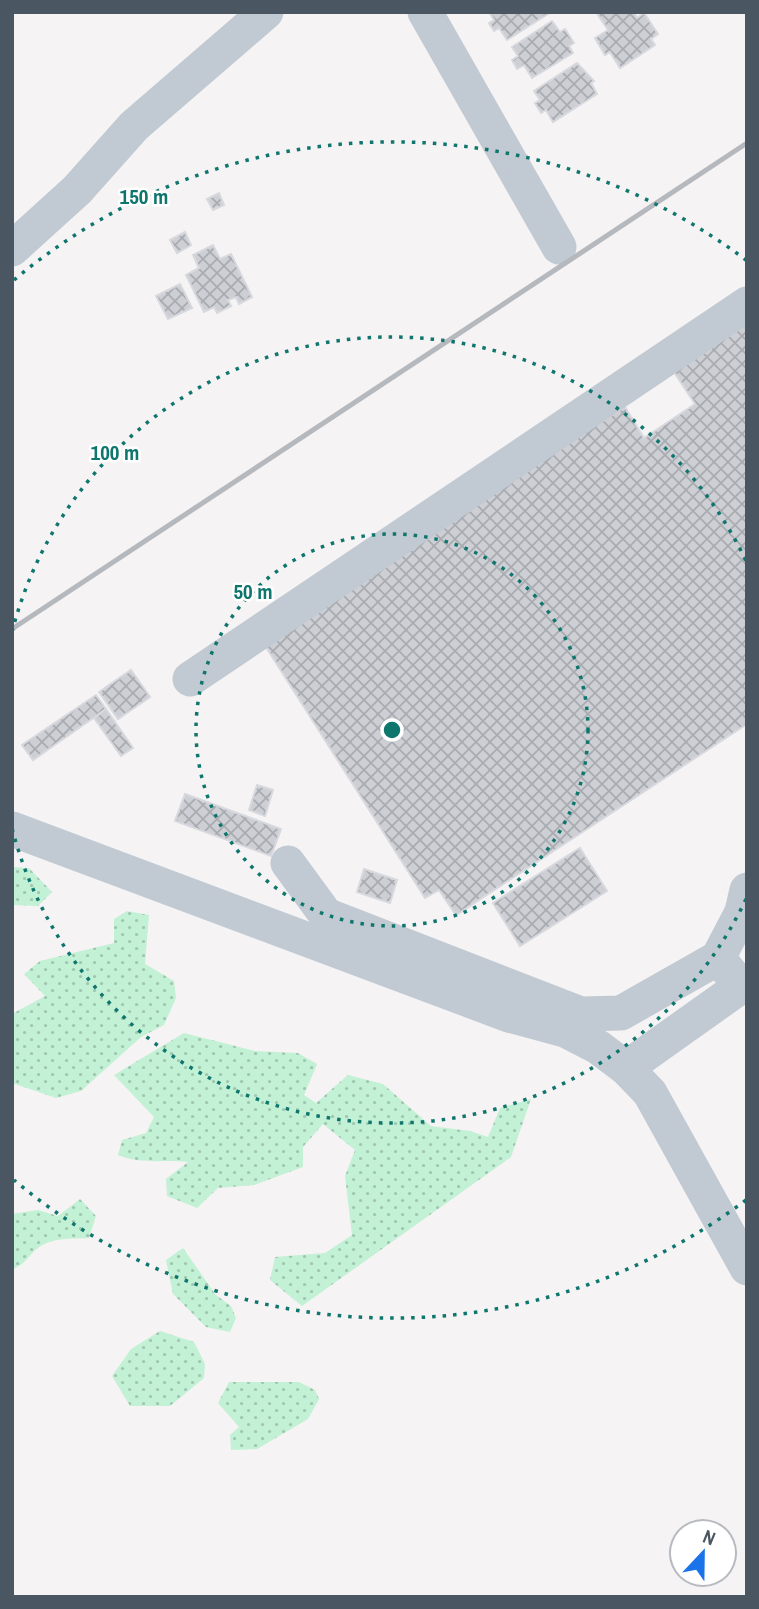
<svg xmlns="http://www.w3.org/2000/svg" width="759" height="1609" font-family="'Archivo Narrow',sans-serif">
<defs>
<pattern id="grass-dots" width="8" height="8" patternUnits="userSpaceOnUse" patternTransform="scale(1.75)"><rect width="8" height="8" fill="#c3f1d5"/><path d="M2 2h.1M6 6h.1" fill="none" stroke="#a0c6b0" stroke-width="1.8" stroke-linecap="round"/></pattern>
<pattern id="building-cross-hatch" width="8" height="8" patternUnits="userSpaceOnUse" patternTransform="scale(1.75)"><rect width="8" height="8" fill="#cdcfd5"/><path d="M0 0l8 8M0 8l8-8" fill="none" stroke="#a8abb0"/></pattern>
</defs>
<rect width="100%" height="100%" fill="#f5f3f3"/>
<g fill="url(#grass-dots)">
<polygon points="12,867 29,868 52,892 38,906 12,905"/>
<polygon points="127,911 149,915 145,964 174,981 176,998 164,1025 141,1037 81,1091 56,1098 12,1083 12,1014 45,996 24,974 40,961 114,943 114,919"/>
<path d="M184,1033L255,1051L298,1053L317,1064L304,1095L316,1103L348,1075L383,1084L431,1126L470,1131L488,1137L500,1108L531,1099L511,1157L302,1306L270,1280L275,1257L325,1253L352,1235L345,1176L355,1150L323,1124L303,1147V1167L254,1185L218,1188L197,1208L167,1196L166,1179L188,1162C163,1159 141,1165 118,1155L122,1140L146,1133L154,1117L114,1075Z"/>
<path d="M80,1199L96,1216L89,1238C71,1239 53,1237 38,1248C28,1255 26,1265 12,1269V1214L38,1210L58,1216Z"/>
<polygon points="183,1248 216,1295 231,1306 236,1318 230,1332 206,1327 173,1294 166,1260"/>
<polygon points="160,1331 194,1342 205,1364 204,1378 170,1406 130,1406 112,1376 131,1349"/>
<polygon points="229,1382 299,1382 315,1390 319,1399 308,1419 257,1449 231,1450 230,1435 239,1427 218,1403"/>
</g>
<g fill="url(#building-cross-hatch)" stroke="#d7d9de" stroke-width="2">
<polygon points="489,12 551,12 507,40 499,28 494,31 489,23 494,20"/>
<polygon points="596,12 634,12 637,18 644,13 658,34 651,39 655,45 620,68 610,52 605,55 595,38 608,30"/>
<polygon points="552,21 560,32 565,29 574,43 569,46 573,53 532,78 524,65 517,69 512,60 518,56 512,47"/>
<polygon points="577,63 594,81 591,83 597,94 553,122 546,110 541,113 535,103 540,100 534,91"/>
<polygon points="219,193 224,205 213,210 207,199"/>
<polygon points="185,232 191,245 177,253 170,240"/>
<polygon points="213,245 220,259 231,254 252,297 239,304 236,297 228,300 231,306 217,313 214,307 204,312 186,275 199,268 193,255"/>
<polygon points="180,284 192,308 168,319 156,296"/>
<polygon points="747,324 747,724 456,915 439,890 425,898 259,636 625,407 644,438 695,404 674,372"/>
<polygon points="131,670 150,697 118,719 99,692"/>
<polygon points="96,695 106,709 33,760 22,745"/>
<polygon points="106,709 133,748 121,756 94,718"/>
<polygon points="257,785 273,790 265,816 249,810"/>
<polygon points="185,794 281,829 271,856 175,821"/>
<polygon points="580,848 607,891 520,946 493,903"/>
<polygon points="364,869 397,880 390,903 357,892"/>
</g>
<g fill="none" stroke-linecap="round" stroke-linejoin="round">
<g stroke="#c1cad2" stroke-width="35">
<polyline points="425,12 559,247"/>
<polyline points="12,249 77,190 134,126 266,12"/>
<polyline points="190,679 747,304"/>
<polyline points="12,829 509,1015 565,1030 598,1047 626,1068 650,1093 747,1268"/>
<polyline points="288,863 326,915 581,1014 621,1013 718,958"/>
<polyline points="732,975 718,958 742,912 747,890"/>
<polyline points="626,1068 747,982"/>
</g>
<polyline stroke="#b5b8bd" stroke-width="5" points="12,629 747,143"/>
</g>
<g fill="none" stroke="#0f766e" stroke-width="3.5" stroke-dasharray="3.5 7">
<circle cx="392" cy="730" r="196"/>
<path d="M746 899A392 392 0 0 1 12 828M12 632A392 392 0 0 1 746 561"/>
<path d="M746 1200A588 588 0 0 1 14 1180M14 280A588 588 0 0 1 746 260"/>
</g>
<circle cx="392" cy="730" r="10" fill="#0f766e" stroke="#fff" stroke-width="3.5"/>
<g font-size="21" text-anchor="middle" font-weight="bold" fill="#0f766e" stroke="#fff" stroke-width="5" stroke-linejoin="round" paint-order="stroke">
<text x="144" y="204">150 m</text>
<text x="115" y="460">100 m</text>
<text x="253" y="599">50 m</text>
</g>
<rect width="759" height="1609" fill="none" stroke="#4a5661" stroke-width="28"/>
<g transform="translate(703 1553) rotate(22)"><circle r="33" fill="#ffffff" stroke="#b7bbc0" stroke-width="2"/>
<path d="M0-5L12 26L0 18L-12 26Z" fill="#1a73e8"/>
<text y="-10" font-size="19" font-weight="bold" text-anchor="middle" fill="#4a5661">N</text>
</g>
</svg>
